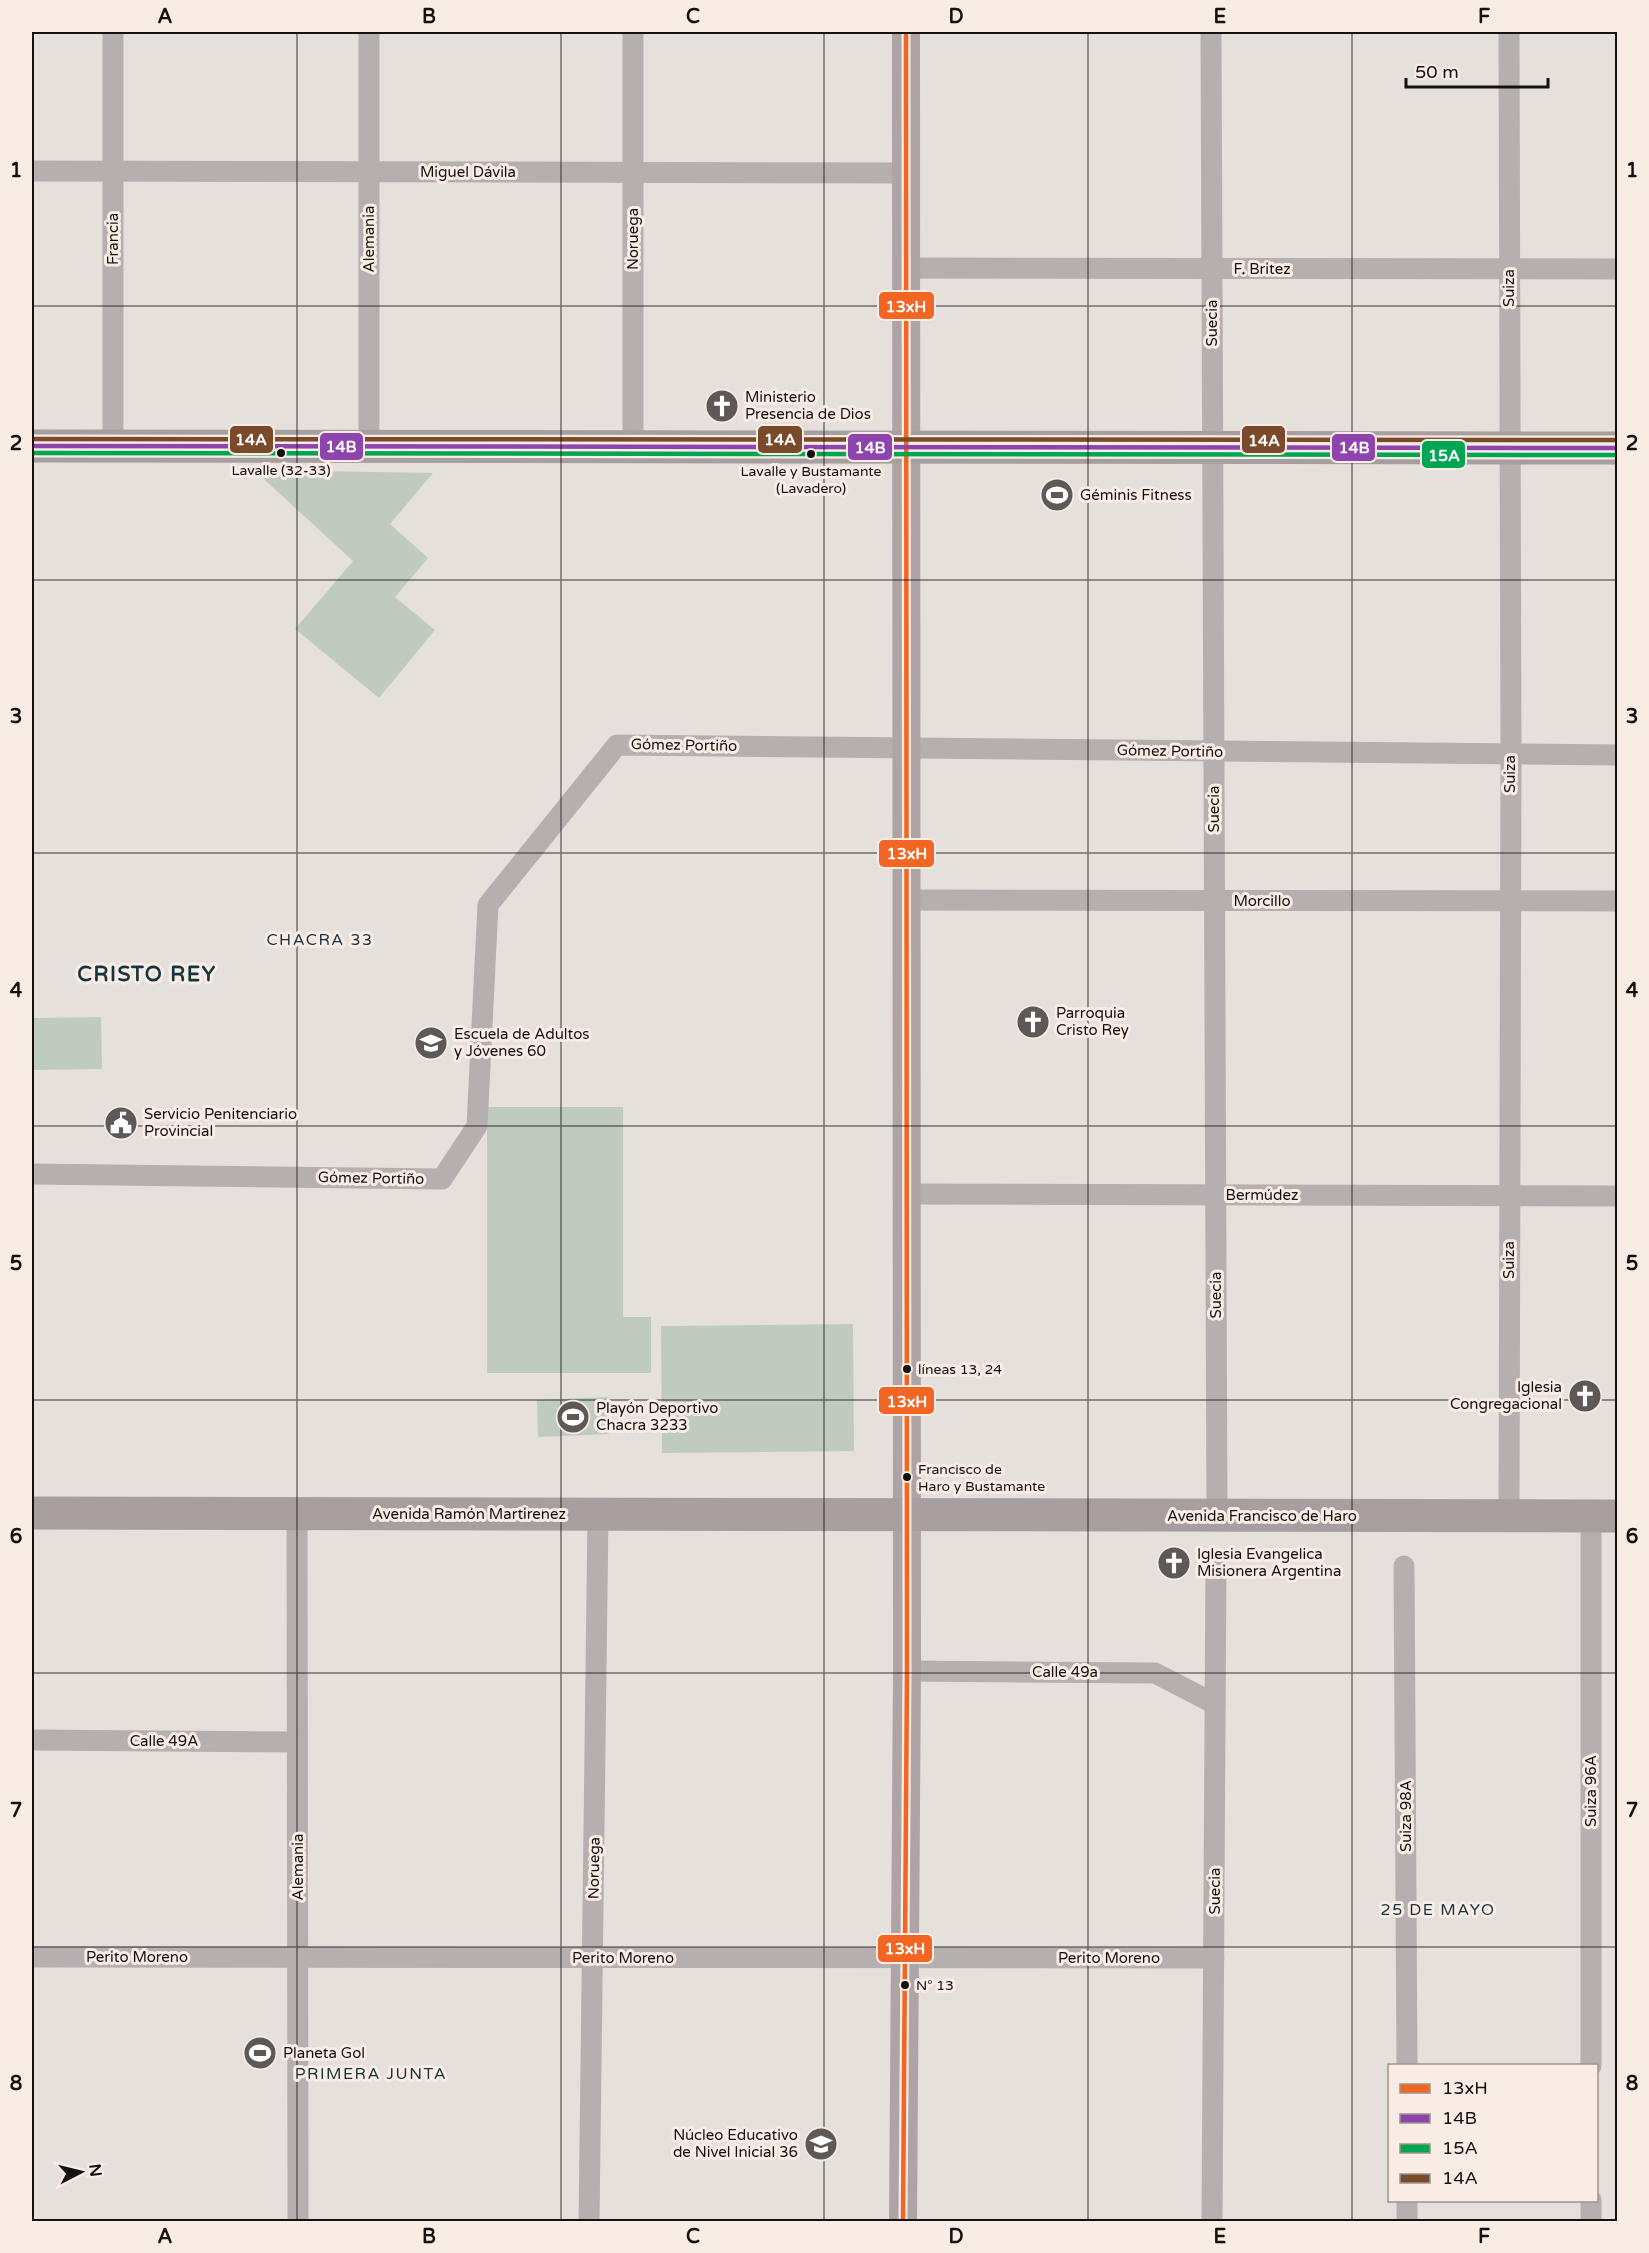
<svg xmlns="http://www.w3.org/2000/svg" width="1649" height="2253" font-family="'Varela Round',sans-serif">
<rect width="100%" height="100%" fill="#e6e0dc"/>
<g fill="#c0cbbf">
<polygon points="254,470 433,473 390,524 428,558 395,597 435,630 379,698 295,629 353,561"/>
<polygon points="101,1017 102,1069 32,1070 32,1018"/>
<polygon points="487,1107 623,1107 623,1317 651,1317 651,1373 487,1373"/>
<polygon points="853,1324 854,1451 662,1453 661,1326"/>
<polygon points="607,1397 609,1434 538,1437 537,1400"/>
</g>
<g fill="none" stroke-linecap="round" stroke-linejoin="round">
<g stroke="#b6afb0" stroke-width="21">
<polyline points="113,32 113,446"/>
<polyline points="633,32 633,447"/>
<polyline points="1211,32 1217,1515"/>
<polyline points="32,171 905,173"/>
<polyline points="906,268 1618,269"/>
<polyline points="369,446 369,32"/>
<polyline points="906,900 1618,901"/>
<polyline points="32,1174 442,1179 477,1126 488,905 617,745 1618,755"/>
<polyline points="906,1194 1618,1196"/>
<polyline points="297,1513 298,2222"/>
<polyline points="1509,1516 1511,755 1509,32"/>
<polyline points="1404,1566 1407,2066"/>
<polyline points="907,1671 1155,1673 1215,1704"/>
<polyline points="32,1740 297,1742"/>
<polyline points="32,1957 1214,1958"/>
<polyline points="1591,2066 1591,1516"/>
<polyline points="1407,2200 1407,2222"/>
<polyline points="589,2222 598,1514"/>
<polyline points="1212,2222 1216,1561"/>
<polyline points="1591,2222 1591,2200"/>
</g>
<polyline stroke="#aea4a6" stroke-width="28" points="903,2222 907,1671 906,32"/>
<g stroke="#a79e9f" stroke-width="33">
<polyline points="32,446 1618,448"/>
<polyline points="32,1513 1618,1516"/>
</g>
<g stroke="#f8ece5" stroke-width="9">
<polyline id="bus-1" points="903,2222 907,1671 906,32"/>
</g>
<g stroke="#f8ece5" stroke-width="9">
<polyline id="bus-2" points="32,446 1618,448"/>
</g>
<g stroke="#f8ece5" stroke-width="9">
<polyline id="bus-3" points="32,453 1618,455"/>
</g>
<g stroke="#f8ece5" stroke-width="9">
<polyline id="bus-4" points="32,439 1618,440"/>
</g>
<use href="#bus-1" stroke="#f26522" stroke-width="4.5"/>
<use href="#bus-2" stroke="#8e44ad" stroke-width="4.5"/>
<use href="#bus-3" stroke="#00a651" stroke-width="4.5"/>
<use href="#bus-4" stroke="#7a4b2a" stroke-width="4.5"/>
</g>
<path fill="none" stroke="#15110f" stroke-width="1.5" stroke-opacity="0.55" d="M297,32V2222M561,32V2222M824,32V2222M1088,32V2222M1352,32V2222M32,306H1618M32,580H1618M32,853H1618M32,1126H1618M32,1400H1618M32,1673H1618M32,1947H1618"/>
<defs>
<g id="church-disc" transform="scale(1.725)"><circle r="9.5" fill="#5e5957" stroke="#f8ece5"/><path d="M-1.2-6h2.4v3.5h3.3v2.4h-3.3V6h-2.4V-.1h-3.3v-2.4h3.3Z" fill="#fff"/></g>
<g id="stadium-disc" transform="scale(1.725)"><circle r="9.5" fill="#5e5957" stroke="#f8ece5"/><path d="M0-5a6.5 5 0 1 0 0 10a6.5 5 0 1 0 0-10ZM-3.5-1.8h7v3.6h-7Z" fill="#fff"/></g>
<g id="school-disc" transform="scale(1.725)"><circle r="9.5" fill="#5e5957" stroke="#f8ece5"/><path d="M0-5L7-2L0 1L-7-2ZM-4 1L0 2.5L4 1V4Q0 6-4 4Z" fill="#fff"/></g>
<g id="civic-disc" transform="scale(1.725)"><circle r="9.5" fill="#5e5957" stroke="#f8ece5"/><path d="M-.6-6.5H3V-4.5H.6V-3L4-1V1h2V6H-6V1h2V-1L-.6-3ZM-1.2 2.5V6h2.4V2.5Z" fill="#fff"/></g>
</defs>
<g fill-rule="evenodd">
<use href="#church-disc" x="722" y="406"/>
<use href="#stadium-disc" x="1057" y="495"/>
<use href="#church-disc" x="1033" y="1022"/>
<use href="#school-disc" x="431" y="1043"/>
<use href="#civic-disc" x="121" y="1123"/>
<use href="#church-disc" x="1585" y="1396"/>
<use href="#stadium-disc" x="573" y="1417"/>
<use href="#church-disc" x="1174" y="1563"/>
<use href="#stadium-disc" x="260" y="2053"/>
<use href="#school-disc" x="821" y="2144"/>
</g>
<g fill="#15110f" stroke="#f8ece5" stroke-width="2">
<circle cx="281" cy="453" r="5"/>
<circle cx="811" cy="454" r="5"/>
<circle cx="907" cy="1369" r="5"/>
<circle cx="907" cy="1477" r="5"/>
<circle cx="905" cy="1985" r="5"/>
</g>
<g text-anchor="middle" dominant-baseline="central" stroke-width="6" stroke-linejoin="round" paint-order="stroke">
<g font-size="14" fill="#15110f" stroke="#f8ece5" text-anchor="start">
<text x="281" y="470" text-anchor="middle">Lavalle (32-33)</text>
<text x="811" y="471" text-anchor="middle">Lavalle y Bustamante<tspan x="811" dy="17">(Lavadero)</tspan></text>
<text x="918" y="1369">líneas 13, 24</text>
<text x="918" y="1469">Francisco de<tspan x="918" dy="17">Haro y Bustamante</tspan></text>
<text x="916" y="1985">N° 13</text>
</g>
<g font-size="15" fill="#15110f" stroke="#f8ece5">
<text x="468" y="172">Miguel Dávila</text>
<text transform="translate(113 239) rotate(-90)">Francia</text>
<text transform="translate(369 239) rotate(-90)">Alemania</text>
<text transform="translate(633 239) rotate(-90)">Noruega</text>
<text x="1262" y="269">F. Britez</text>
<text transform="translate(1509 288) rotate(-90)">Suiza</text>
<text transform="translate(1212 323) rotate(-90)">Suecia</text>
<text transform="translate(684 745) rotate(1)">Gómez Portiño</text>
<text transform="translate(1170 751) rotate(1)">Gómez Portiño</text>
<text transform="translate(1510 774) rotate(-90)">Suiza</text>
<text transform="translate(1214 809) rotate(-90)">Suecia</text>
<text x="1262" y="901">Morcillo</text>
<text transform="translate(371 1178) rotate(1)">Gómez Portiño</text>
<text x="1262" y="1195">Bermúdez</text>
<text transform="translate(1509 1260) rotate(-90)">Suiza</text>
<text transform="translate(1216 1295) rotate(-90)">Suecia</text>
<text x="469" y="1514">Avenida Ramón Martirenez</text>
<text x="1262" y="1516">Avenida Francisco de Haro</text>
<text x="1065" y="1672">Calle 49a</text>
<text x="164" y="1741">Calle 49A</text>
<text transform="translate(1591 1791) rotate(-90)">Suiza 96A</text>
<text transform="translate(1406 1816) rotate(-90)">Suiza 98A</text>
<text transform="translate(298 1867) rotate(-90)">Alemania</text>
<text transform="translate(594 1868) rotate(-89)">Noruega</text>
<text transform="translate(1215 1891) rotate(-90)">Suecia</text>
<text x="137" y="1957">Perito Moreno</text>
<text x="623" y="1958">Perito Moreno</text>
<text x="1109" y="1958">Perito Moreno</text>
</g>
<g font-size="15" fill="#15110f" stroke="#f8ece5" text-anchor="start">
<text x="745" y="397">Ministerio<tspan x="745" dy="17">Presencia de Dios</tspan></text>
<text x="1080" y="495">Géminis Fitness</text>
<text x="1056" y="1013">Parroquia<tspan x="1056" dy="17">Cristo Rey</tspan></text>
<text x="454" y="1034">Escuela de Adultos<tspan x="454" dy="17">y Jóvenes 60</tspan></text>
<text x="144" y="1114">Servicio Penitenciario<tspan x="144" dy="17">Provincial</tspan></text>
<text x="1562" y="1387" text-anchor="end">Iglesia<tspan x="1562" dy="17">Congregacional</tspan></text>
<text x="596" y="1408">Playón Deportivo<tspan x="596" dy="17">Chacra 3233</tspan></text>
<text x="1197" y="1554">Iglesia Evangelica<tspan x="1197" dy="17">Misionera Argentina</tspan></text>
<text x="283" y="2053">Planeta Gol</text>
<text x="798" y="2135" text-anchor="end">Núcleo Educativo<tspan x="798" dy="17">de Nivel Inicial 36</tspan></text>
</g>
<g font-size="16" letter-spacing="1.5" fill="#16343e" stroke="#f8ece5">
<text x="320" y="940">CHACRA 33</text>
<text x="1438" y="1910">25 DE MAYO</text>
<text x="371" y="2074">PRIMERA JUNTA</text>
</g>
<g font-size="21" font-weight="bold" letter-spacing="1.5" fill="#16343e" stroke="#f8ece5">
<text x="147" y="974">CRISTO REY</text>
</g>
</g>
<g stroke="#f8ece5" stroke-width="2">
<rect x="878" y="291" width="57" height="29" rx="6" fill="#f26522"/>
<rect x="229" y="425" width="45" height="29" rx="6" fill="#7a4b2a"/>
<rect x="757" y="425" width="46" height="29" rx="6" fill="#7a4b2a"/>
<rect x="1241" y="425" width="45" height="29" rx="6" fill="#7a4b2a"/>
<rect x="319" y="432" width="45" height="29" rx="6" fill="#8e44ad"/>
<rect x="847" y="433" width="46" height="28" rx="6" fill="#8e44ad"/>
<rect x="1331" y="433" width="45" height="29" rx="6" fill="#8e44ad"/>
<rect x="1421" y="440" width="45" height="29" rx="6" fill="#00a651"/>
<rect x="878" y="839" width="57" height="29" rx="6" fill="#f26522"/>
<rect x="878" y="1386" width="57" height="29" rx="6" fill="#f26522"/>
<rect x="877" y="1934" width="56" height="29" rx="6" fill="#f26522"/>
</g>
<g font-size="16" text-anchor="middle" font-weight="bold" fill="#fff">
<text x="906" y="312">13xH</text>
<text x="251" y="445">14A</text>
<text x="780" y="445">14A</text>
<text x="1264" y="446">14A</text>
<text x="341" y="452">14B</text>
<text x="870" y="453">14B</text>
<text x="1354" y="453">14B</text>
<text x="1444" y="461">15A</text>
<text x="907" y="859">13xH</text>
<text x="907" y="1407">13xH</text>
<text x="905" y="1954">13xH</text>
</g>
<rect width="1649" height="2253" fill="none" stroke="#f8ece5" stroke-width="66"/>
<rect x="1388" y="2064" width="210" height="138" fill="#f8ece5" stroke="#9d948f" stroke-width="1.5"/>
<rect x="1400" y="2084" width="30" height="9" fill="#f26522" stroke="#9d948f" stroke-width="1.5"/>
<text x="1442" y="2094" font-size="18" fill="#15110f">13xH</text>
<rect x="1400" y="2114" width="30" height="9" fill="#8e44ad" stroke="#9d948f" stroke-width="1.5"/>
<text x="1442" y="2124" font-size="18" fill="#15110f">14B</text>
<rect x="1400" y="2144" width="30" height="9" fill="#00a651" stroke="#9d948f" stroke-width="1.5"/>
<text x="1442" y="2154" font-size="18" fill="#15110f">15A</text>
<rect x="1400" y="2174" width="30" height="9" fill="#7a4b2a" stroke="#9d948f" stroke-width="1.5"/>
<text x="1442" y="2184" font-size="18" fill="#15110f">14A</text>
<g transform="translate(81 2172) rotate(83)" stroke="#f8ece5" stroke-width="4.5" paint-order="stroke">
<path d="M0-4.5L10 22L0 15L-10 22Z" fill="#15110f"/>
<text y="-9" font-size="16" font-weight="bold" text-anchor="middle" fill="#15110f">N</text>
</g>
<path d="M1406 78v9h142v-9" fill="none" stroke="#15110f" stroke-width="3"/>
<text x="1415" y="78" font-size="18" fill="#15110f" stroke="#f8ece5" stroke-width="4.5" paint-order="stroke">50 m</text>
<rect x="33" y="33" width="1583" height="2187" fill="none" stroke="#15110f" stroke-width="2"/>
<g font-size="20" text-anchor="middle" font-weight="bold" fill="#15110f">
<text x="165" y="23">A</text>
<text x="429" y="23">B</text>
<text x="693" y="23">C</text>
<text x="956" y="23">D</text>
<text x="1220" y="23">E</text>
<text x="1484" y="23">F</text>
<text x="16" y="177">1</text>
<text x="1632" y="177">1</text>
<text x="16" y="450">2</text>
<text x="1632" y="450">2</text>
<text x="16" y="723">3</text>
<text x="1632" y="723">3</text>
<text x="16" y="997">4</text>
<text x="1632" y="997">4</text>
<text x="16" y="1270">5</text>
<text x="1632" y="1270">5</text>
<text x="16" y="1543">6</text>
<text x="1632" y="1543">6</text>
<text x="16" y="1817">7</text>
<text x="1632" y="1817">7</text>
<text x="16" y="2090">8</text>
<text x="1632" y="2090">8</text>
<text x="165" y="2243">A</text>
<text x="429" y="2243">B</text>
<text x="693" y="2243">C</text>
<text x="956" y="2243">D</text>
<text x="1220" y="2243">E</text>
<text x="1484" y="2243">F</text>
</g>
</svg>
